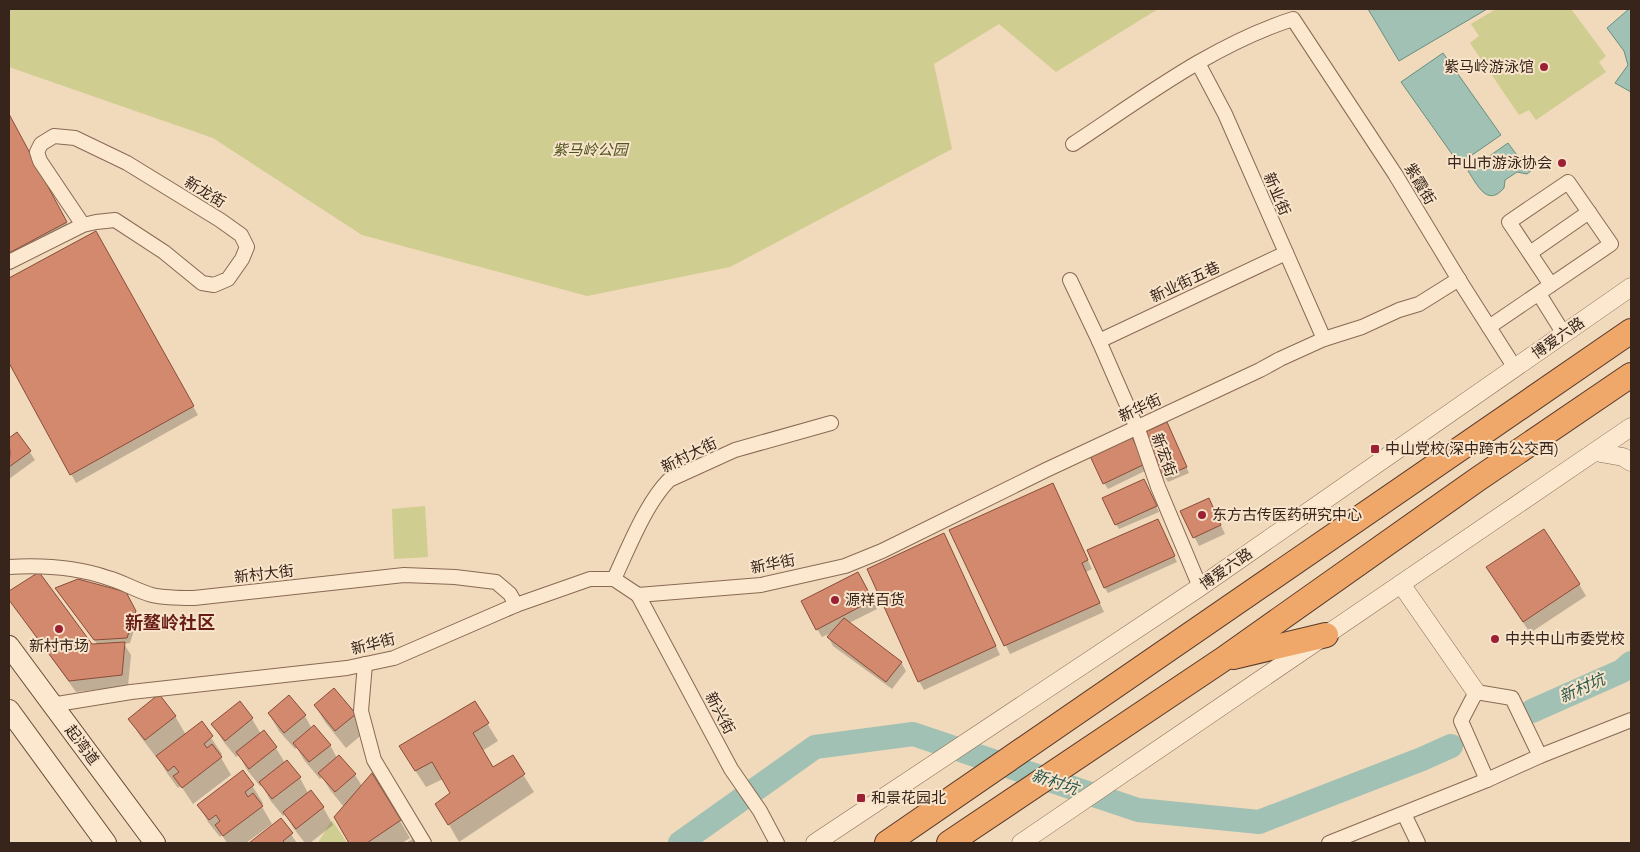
<svg xmlns="http://www.w3.org/2000/svg" width="1640" height="852" font-family="'Zilla Slab','Noto Sans SC',serif">
<rect width="100%" height="100%" fill="#f1d9bb"/>
<g fill="#cfcd8f">
<polygon points="9,9 1158,9 1056,72 999,24 934,64 952,149 730,267 587,296 362,235 213,138 9,67"/>
<polygon points="1496,9 1571,9 1606,56 1599,62 1606,72 1536,120 1529,110 1519,115 1470,43 1479,36 1471,24"/>
<polygon points="425,506 428,557 394,559 392,509"/>
<polygon points="332,820 347,843 318,843"/>
</g>
<g fill="#a0c1b3" stroke="#678f7f">
<polygon points="1368,9 1487,9 1399,61"/>
<polygon points="1629,9 1631,9 1631,92 1615,83 1628,65 1624,51 1607,28"/>
<polygon points="1443,53 1501,135 1459,164 1401,82"/>
<path d="M1508,143L1519,158L1522,157L1530,161L1533,169L1527,174L1517,172L1505,180L1504,188C1487,208 1477,184 1468,171Z"/>
</g>
<g fill="#0003">
<polygon points="9,116 71,231 9,264"/>
<polygon points="95,233 198,415 76,483 9,360 9,280"/>
<polygon points="1169,429 1189,473 1168,482 1164,476"/>
<polygon points="17,433 35,460 9,479 9,456 11,454 9,451 9,440"/>
<polygon points="1131,438 1147,470 1108,489 1104,483"/>
<polygon points="1053,484 1092,569 1086,572 1104,612 1010,654 951,531"/>
<polygon points="1147,486 1159,512 1119,529 1116,524"/>
<polygon points="1213,508 1225,534 1199,546 1181,511"/>
<polygon points="1160,526 1177,562 1108,593 1105,588"/>
<polygon points="948,543 1000,655 924,690 919,681"/>
<polygon points="1487,568 1579,584 1586,596 1530,633"/>
<polygon points="39,574 92,645 98,645 60,593 125,594 138,618 130,643 124,644 131,655 128,686 76,692 9,599 9,593"/>
<polygon points="863,582 877,609 849,623 901,662 906,671 892,689 833,646 828,637 833,632 822,637 817,629"/>
<polygon points="474,702 498,741 482,751 493,768 512,757 534,792 459,842 437,804 452,794 443,779 426,787 411,764"/>
<polygon points="240,703 252,719 261,734 264,732 276,748 285,763 300,778 308,793 323,807 333,825 310,843 305,843 294,829 285,814 283,816 270,800 262,785 260,786 247,770 239,755 236,757 223,741 213,724"/>
<polygon points="315,705 355,715 365,732 346,748 325,722"/>
<polygon points="269,714 305,716 312,729 330,745 337,758 355,775 362,786 400,821 410,838 402,843 351,843 336,817 344,807 330,790 322,777 320,779 304,760 297,748 295,749 279,731"/>
<polygon points="175,716 186,735 201,723 222,754 220,756 231,775 193,804 181,786 178,788 167,773 157,756 156,757 140,736 130,719"/>
<polygon points="243,771 263,803 261,805 272,824 246,843 227,843 222,835 220,837 208,822 199,805"/>
<polygon points="281,820 297,843 251,843"/>
<polygon points="415,837 419,843 406,843 411,840"/>
</g>
<g fill="none" stroke-linecap="round" stroke-linejoin="round">
<g stroke="#a0c1b3" stroke-width="24">
<polyline points="1532,711 1622,671 1631,663"/>
<polyline points="680,843 815,747 913,734 1138,810 1259,822 1422,759 1451,746"/>
</g>
</g>
<g fill="#d2896e" stroke="#8a4d38">
<polygon points="9,114 67,222 9,253"/>
<polygon points="96,231 194,406 70,475 9,363 9,278"/>
<polygon points="1167,422 1187,467 1163,477 1143,433"/>
<polygon points="17,432 31,451 9,467 10,453 9,438"/>
<polygon points="1132,437 1145,464 1103,484 1090,456"/>
<polygon points="1144,479 1157,506 1115,525 1102,498"/>
<polygon points="1053,483 1088,560 1082,563 1100,603 1004,646 949,530"/>
<polygon points="1209,498 1221,525 1193,538 1180,511"/>
<polygon points="1158,519 1175,556 1104,588 1087,550"/>
<polygon points="1544,529 1580,584 1523,622 1486,567"/>
<polygon points="944,533 996,646 918,682 867,569"/>
<polygon points="39,572 92,644 125,642 122,675 69,681 9,600 9,591"/>
<polygon points="858,572 873,600 816,630 801,601"/>
<polygon points="78,579 126,592 136,611 127,638 94,640 55,588"/>
<polygon points="844,618 902,662 886,682 827,637"/>
<polygon points="334,688 356,714 335,731 314,705"/>
<polygon points="159,694 176,716 145,740 128,719"/>
<polygon points="289,695 306,715 284,733 268,713"/>
<polygon points="240,701 253,718 225,741 211,724"/>
<polygon points="475,701 489,723 473,733 493,767 513,755 525,774 448,825 435,804 450,793 432,762 415,771 399,746"/>
<polygon points="202,721 213,736 204,744 207,748 212,744 222,757 182,788 173,776 179,772 174,766 168,771 156,756"/>
<polygon points="314,725 331,745 309,762 293,743"/>
<polygon points="264,730 277,747 249,769 236,752"/>
<polygon points="339,755 356,774 335,792 318,773"/>
<polygon points="287,760 301,777 272,799 259,782"/>
<polygon points="243,770 254,785 245,792 248,797 253,793 263,806 223,836 215,825 220,821 216,815 209,820 197,805"/>
<polygon points="372,773 401,820 367,843 349,843 334,817"/>
<polygon points="311,790 324,807 296,829 283,812"/>
<polygon points="281,818 293,833 283,841 285,843 249,843"/>
</g>
<g fill="none" stroke-linecap="round" stroke-linejoin="round">
<g stroke="#896954" stroke-width="16">
<g id="minor">
<polyline points="1198,63 1225,114 1324,339"/>
<path d="M1073,144C1143,98 1212,45 1293,19L1395,174L1461,283L1515,368"/>
<polyline points="1530,253 1589,212"/>
<polyline points="9,262 83,225 96,222 115,220 164,252 202,283 214,285 228,279 242,259 247,247 241,235 220,220 127,163 75,138 54,136 41,144 37,152 40,161 83,225"/>
<polyline points="1070,280 1099,341 1140,435 1158,487 1200,587"/>
<polyline points="1539,294 1564,334"/>
<polyline points="1489,327 1611,244 1568,182 1509,222 1551,285"/>
<polyline points="1099,341 1286,253"/>
<path d="M9,567C42,565 76,567 108,578C123,582 137,591 152,595C165,598 180,598 194,598L404,575L455,577L496,582L510,594L516,605"/>
<path d="M614,579C628,549 646,503 669,480L735,450L831,423"/>
<polyline points="638,595 731,769 760,811 777,843"/>
<polyline points="365,664 361,711 374,760 424,843"/>
<polyline points="51,705 131,692 347,668 394,658 516,605 590,579 614,579 638,595 761,585 845,566 882,551 1046,470 1260,370 1280,359 1324,339 1362,327 1399,310 1419,304 1459,279"/>
<polyline points="1487,780 1540,756"/>
<polyline points="1404,814 1418,843"/>
<polyline points="1329,843 1487,780 1461,721 1476,692 1512,698 1540,756 1631,720"/>
</g>
</g>
<g stroke="#896954" stroke-width="19">
<g id="tertiary">
<polyline points="1595,452 1623,457 1631,462"/>
<polyline points="1401,584 1476,692"/>
<polyline points="815,843 1197,589 1631,287"/>
<polyline points="1021,843 1631,427"/>
</g>
</g>
<g stroke="#6b4a37" stroke-width="22">
<g id="secondary">
<polyline points="9,646 155,843"/>
<polyline points="9,710 106,843"/>
</g>
</g>
<g stroke="#563829" stroke-width="26">
<g id="trunk">
<polyline points="1233,657 1326,635"/>
<polyline points="887,843 1631,331"/>
<polyline points="949,843 1222,660 1478,479 1631,375"/>
</g>
</g>
<use href="#minor" stroke="#fbe8cf" stroke-width="14"/>
<use href="#tertiary" stroke="#fbe8cf" stroke-width="18"/>
<use href="#secondary" stroke="#fbe8cf" stroke-width="20"/>
<use href="#trunk" stroke="#f0a86a" stroke-width="24"/>
</g>
<g fill="#9c2033" stroke="#f8e4cb" stroke-width="2">
<circle cx="1544" cy="67" r="5"/>
<circle cx="1562" cy="163" r="5"/>
<rect x="1370" y="444" width="10" height="10" rx="2.5"/>
<circle cx="1202" cy="515" r="5"/>
<circle cx="835" cy="600" r="5"/>
<circle cx="59" cy="629" r="5"/>
<circle cx="1495" cy="639" r="5"/>
<rect x="856" y="793" width="10" height="10" rx="2.5"/>
</g>
<g text-anchor="middle" dominant-baseline="central" stroke-width="4" stroke-linejoin="round" paint-order="stroke">
<g font-size="15" fill="#37241a" stroke="#f8e4cb" text-anchor="start">
<text x="1534" y="67" text-anchor="end">紫马岭游泳馆</text>
<text x="1552" y="163" text-anchor="end">中山市游泳协会</text>
<text x="1385" y="449">中山党校(深中跨市公交西)</text>
<text x="1212" y="515">东方古传医药研究中心</text>
<text x="845" y="600">源祥百货</text>
<text x="1505" y="639">中共中山市委党校</text>
<text x="59" y="646" text-anchor="middle">新村市场</text>
<text x="871" y="798">和景花园北</text>
</g>
<g font-size="15" font-style="italic" fill="#4f551f" stroke="#f8e4cb">
<text x="590" y="150">紫马岭公园</text>
</g>
<g font-size="15" fill="#37241a" stroke="#f8e4cb">
<text transform="translate(1420 184) rotate(59)">紫霞街</text>
<text transform="translate(205 192) rotate(31)">新龙街</text>
<text transform="translate(1277 194) rotate(67)">新业街</text>
<text transform="translate(1185 282) rotate(-25)">新业街五巷</text>
<text transform="translate(1558 338) rotate(-35)">博爱六路</text>
<text transform="translate(1140 408) rotate(-25)">新华街</text>
<text transform="translate(689 455) rotate(-26)">新村大街</text>
<text transform="translate(1164 455) rotate(70)">新宏街</text>
<text transform="translate(773 564) rotate(-11)">新华街</text>
<text transform="translate(1226 569) rotate(-35)">博爱六路</text>
<text transform="translate(264 574) rotate(-7)">新村大街</text>
<text transform="translate(373 644) rotate(-14)">新华街</text>
<text transform="translate(720 713) rotate(62)">新兴街</text>
<text transform="translate(82 745) rotate(53)">起湾道</text>
</g>
<g font-size="16" font-style="italic" fill="#28584e" stroke="#f8e4cb">
<text transform="translate(1582 688) rotate(-24)">新村坑</text>
<text transform="translate(1055 782) rotate(19)">新村坑</text>
</g>
<g font-size="18" font-weight="bold" fill="#671c16" stroke="#f8e4cb">
<text x="170" y="623">新鳌岭社区</text>
</g>
</g>
<rect width="1640" height="852" fill="none" stroke="#37241a" stroke-width="20"/>
</svg>
